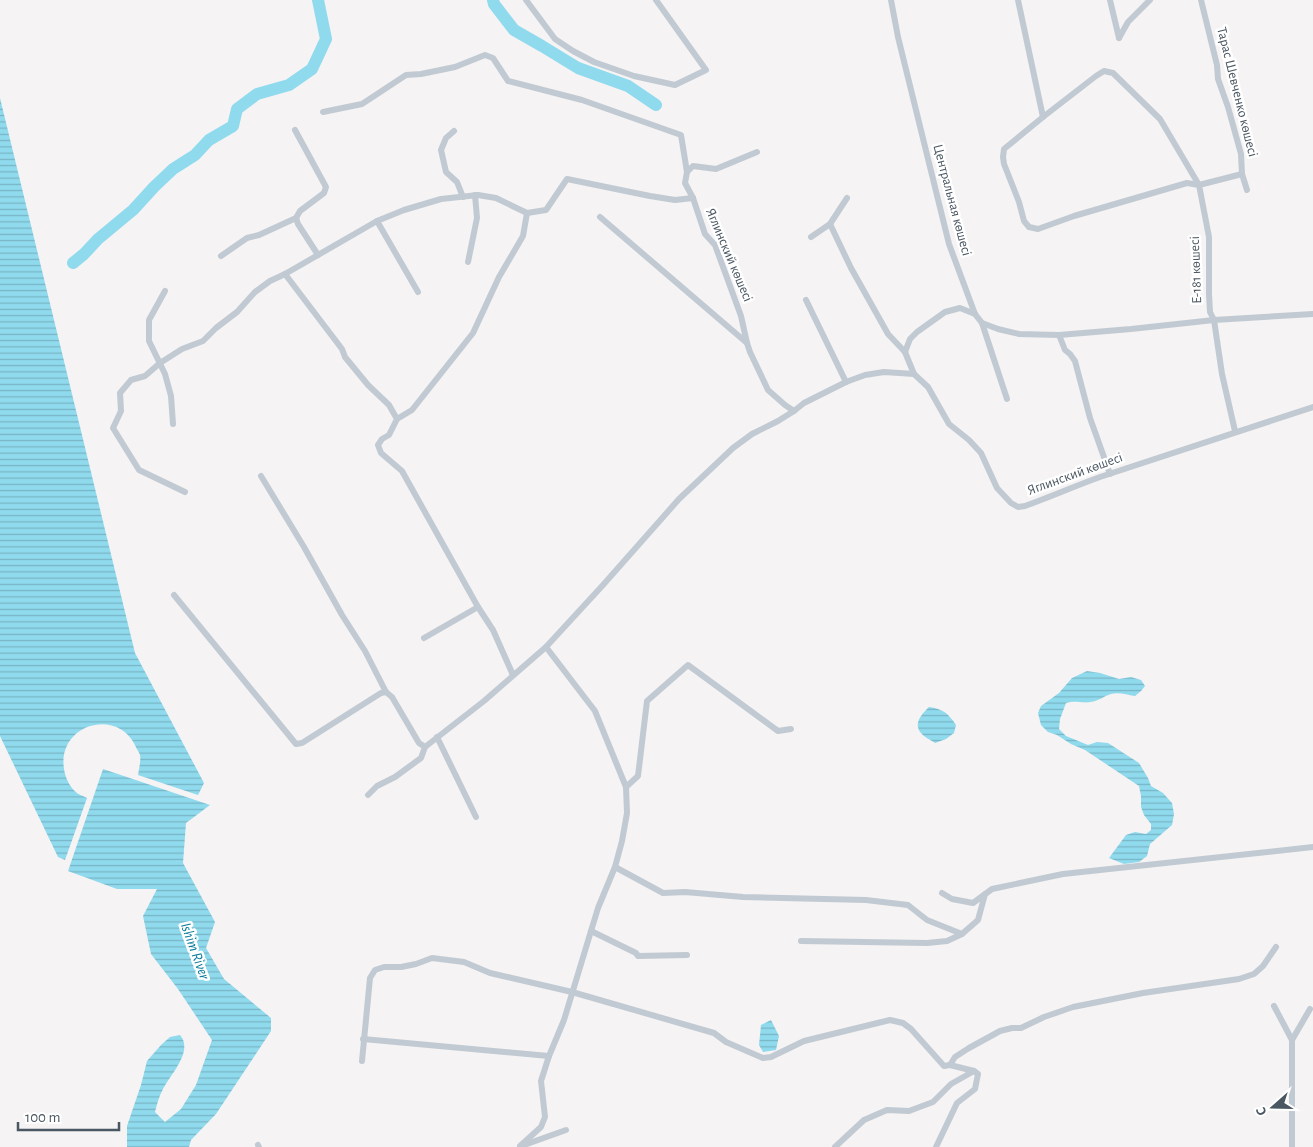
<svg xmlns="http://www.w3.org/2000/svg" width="1313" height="1147" font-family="'Alegreya Sans',sans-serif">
<defs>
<pattern id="water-rules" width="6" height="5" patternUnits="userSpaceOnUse" patternTransform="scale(1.25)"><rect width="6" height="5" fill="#90daee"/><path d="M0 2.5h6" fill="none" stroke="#78b4c4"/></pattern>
</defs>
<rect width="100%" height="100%" fill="#f5f3f3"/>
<g fill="url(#water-rules)">
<path d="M0,98L135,653L204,783L198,795L138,775C139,769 141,761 140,755C139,752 136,748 135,745C116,707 57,725 64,769C65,777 70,788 77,793C79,795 84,796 87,798L65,860L58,857L0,736Z"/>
<path d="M1087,671L1100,673L1119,679L1131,677L1141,680L1145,686L1141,691L1135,696C1127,695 1119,692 1111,694C1103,696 1100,701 1090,702C1081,703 1074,700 1066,703L1060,719L1059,729L1066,736L1088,745L1097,742L1108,743L1139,763L1148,778L1151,786L1163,793L1172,803L1174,814L1172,825L1150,844L1147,856L1139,862L1124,864L1109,858L1126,835L1135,832L1146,834L1151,830V824L1144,815L1141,807V796L1139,786L1085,750L1071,744L1057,735L1048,732L1041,725L1038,713L1041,706L1059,693L1072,678Z"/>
<path d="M929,707C943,709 948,713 956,725L954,733L946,739L935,743C931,740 924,737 921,733C913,723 922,714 929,707Z"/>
<path d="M103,769L210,805L186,823L183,863L215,922L206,948L224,979L271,1018V1031L216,1114L191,1140L189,1147H127V1126L141,1085L147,1061L161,1045L170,1037L180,1035C194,1051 170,1075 163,1089C159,1096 157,1104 155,1112L165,1122L181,1109L196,1085L212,1040L178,989L151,954L143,916L157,889H117L68,871Z"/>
<polygon points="771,1020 779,1036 776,1050 763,1052 759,1045 761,1025"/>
</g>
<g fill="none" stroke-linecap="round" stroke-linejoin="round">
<g stroke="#90daee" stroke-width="12">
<polyline points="493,0 494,4 514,30 542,46 578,68 628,86 656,105"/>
<polyline points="73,263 84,254 98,239 133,210 154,187 173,169 195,155 209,140 233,126 237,109 257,94 289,85 312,69 326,39 318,0"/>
</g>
<g stroke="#c1cad2" stroke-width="6">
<polyline points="526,0 555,39 573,51 594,62 634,76 675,85 706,70 656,0"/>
<polyline points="891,0 898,37 949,244 975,314 982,323 1007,399"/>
<polyline points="1018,0 1043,117"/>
<polyline points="1110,0 1119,38"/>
<polyline points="1201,0 1217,65 1218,79 1228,107 1241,154 1242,174 1247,190"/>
<polyline points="1119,38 1128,22 1150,0"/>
<path d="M323,112L362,104L406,75L421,74L455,67L485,55L493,58L508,81L582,100L681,135L687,172L685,183L693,198L705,234L715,245L741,316L747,343L750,352L768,390L785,405L794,411L804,403L846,382L865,375L884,372L914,374L928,387L949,424L969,440L981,453L997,488L1011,503L1018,507L1025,506C1050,497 1075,486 1100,477C1171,453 1242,430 1313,407"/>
<polyline points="454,131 446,138 441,150 446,172 457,182 463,197"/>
<polyline points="687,172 693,166 716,169 757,152"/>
<polyline points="600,217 747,343"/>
<polyline points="296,218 298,224 318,255"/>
<polyline points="377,221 418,292"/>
<polyline points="830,224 847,198"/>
<polyline points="811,237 830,224 851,268 888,334 905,352 914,374"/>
<polyline points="221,256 247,238 259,235 296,218 300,211 324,193 326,187 295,130"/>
<polyline points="468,262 477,218 475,195"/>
<polyline points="285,274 342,349 345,357 368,385 389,405 397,419 389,435 382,439 378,445 381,453 402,471 478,607 493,630 513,675"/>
<polyline points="165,291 149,320 149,341 165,374 171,396 173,424"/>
<polyline points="806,300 846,382"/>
<polyline points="982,323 998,329 1019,334 1059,335 1131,329 1214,320 1313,314"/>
<polyline points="1059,335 1065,350 1070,354 1075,361 1090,418 1110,474"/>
<polyline points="905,352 910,339 917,332 945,312 960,308 975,314"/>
<polyline points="397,419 412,410 473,333 499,277 523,236 527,213 546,210 567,179 650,196 675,200 693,198"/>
<polyline points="1235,431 1222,374 1214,320 1210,312 1209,294 1209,237 1199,185 1160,119 1113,73 1104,71 1096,76 1043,117 1004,149 1003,157 1004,164 1019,202 1024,221 1029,227 1038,229 1074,216 1187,183 1199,185 1242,174"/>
<polyline points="261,476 304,547 342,615 365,651 386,692 392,697 419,743 425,747"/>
<polyline points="185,492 139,470 113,428 121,411 120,393 131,380 145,376 160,363 182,349 203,341 216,328 237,312 255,292 270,281 285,274 377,221 404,210 441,199 478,195 496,198 527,213"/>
<polyline points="174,595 296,744 302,743 381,693 386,692"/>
<polyline points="424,638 478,607"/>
<polyline points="437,737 476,817"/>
<polyline points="626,787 638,776 647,701 688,665 778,731 791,729"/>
<polyline points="368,795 377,786 395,777 421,758 425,747 484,701 546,647 603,585 679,499 733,448 752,434 778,421 794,411"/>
<polyline points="615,867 663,893 685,892 743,897 866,900 908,905 927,920 962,934"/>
<polyline points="942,893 952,899 973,903 992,889 1063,874 1313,847"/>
<polyline points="591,931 636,953 638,956 687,955"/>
<polyline points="801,941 927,943 947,941 962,934 978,920 985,894"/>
<polyline points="1274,1006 1292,1040 1292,1147"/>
<polyline points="363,1039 549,1056"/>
<polyline points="1292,1040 1310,1009"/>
<polyline points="362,1061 370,978 375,970 384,967 401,967 416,964 432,958 464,962 490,973 572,992 714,1033 726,1042 763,1058 771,1057 804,1041 890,1020 903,1023 911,1029 944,1066 950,1065"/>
<polyline points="258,1145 259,1147"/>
<polyline points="524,1145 566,1130"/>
<polyline points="520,1146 541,1127 545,1117 541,1081 549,1056 564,1020 598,908 615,867 622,841 627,813 626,787 595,711 546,647"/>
<polyline points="835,1147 864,1120 887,1110 909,1111 933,1102 951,1084 974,1071 950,1065 955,1057 969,1048 1000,1031 1012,1028 1021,1028 1044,1017 1073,1007 1143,993 1239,979 1254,974 1263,966 1276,947"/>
<polyline points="936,1147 957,1103 975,1089 978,1074 974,1071"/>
</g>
</g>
<g text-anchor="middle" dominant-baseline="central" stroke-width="5" stroke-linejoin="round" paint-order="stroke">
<g font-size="14" fill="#4a5661" stroke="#fff">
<text transform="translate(1237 92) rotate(76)">Тарас Шевченко көшесі</text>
<text transform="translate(952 200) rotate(75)">Центральная көшесі</text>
<text transform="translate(729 255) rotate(67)">Яглинский көшесі</text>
<text transform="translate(1196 270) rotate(-92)">Е-181 көшесі</text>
<text transform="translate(1075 474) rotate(-20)">Яглинский көшесі</text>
</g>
<g font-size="15" font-style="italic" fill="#0c7c9b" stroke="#fff">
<text transform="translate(195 951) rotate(70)">Ishim River</text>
</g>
</g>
<g transform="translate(1273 1107) rotate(250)" stroke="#ffffff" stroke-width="4" paint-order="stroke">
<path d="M0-4L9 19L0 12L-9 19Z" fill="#4a5661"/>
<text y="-8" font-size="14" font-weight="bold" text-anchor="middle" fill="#4a5661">С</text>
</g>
<path d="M18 1122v8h101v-8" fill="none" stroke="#4a5661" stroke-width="2.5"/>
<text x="25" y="1122" font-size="15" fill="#4a5661" stroke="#ffffff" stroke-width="4" paint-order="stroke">100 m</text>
</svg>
